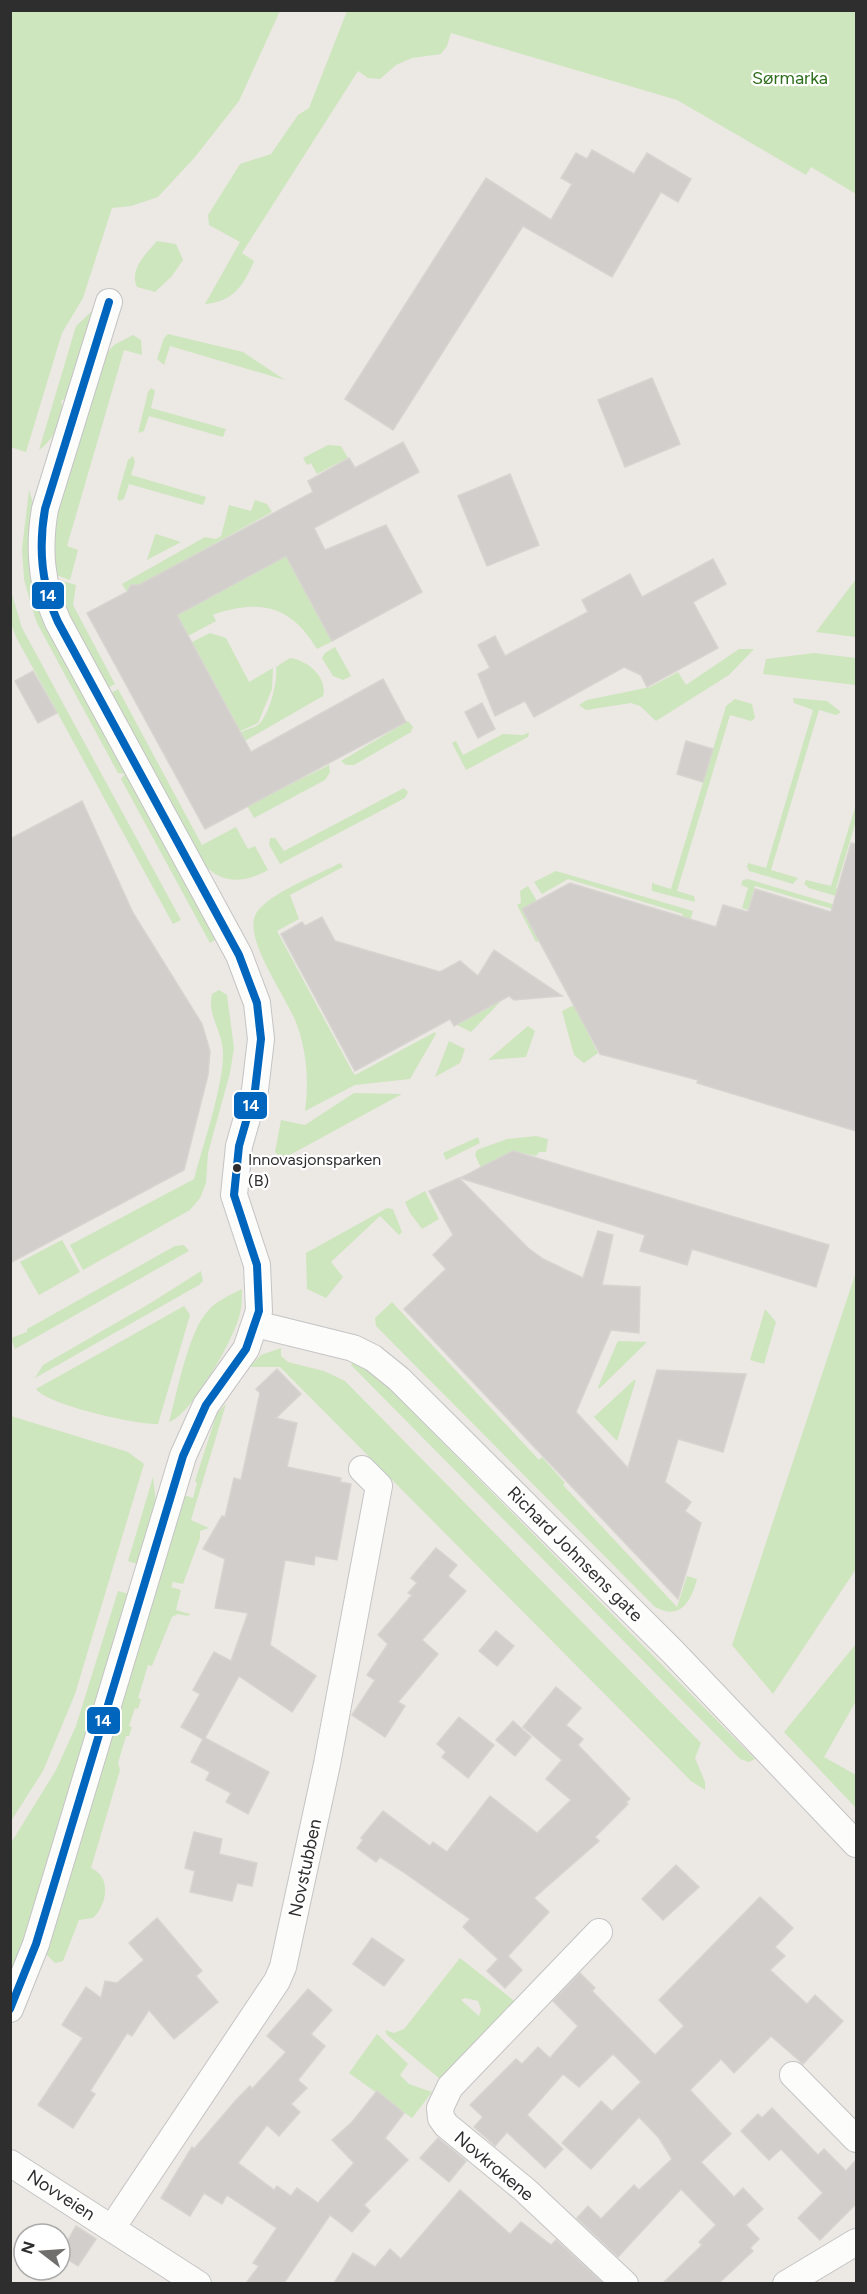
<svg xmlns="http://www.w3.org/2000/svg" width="867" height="2294" font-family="Figtree,sans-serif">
<rect width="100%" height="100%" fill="#ece8e4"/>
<g fill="#cee6be" fill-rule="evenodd">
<polygon points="10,11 280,11 239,101 195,157 158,197 131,206 112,208 83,298 62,333 26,452 10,447"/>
<path d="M347,11H856V194L811,167L806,175L677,100L451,33L447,46L441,54L412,58L396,65L380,79L368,78L358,71L242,253L254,261C244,285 233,302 205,304L240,242L209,225L208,215L240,164L271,154L298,115L309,108Z"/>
<path d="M157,241L176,244L183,260L172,276L155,292L137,287C129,269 146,254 157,241Z"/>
<path d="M92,311L66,398L61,401C67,416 52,442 39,450L76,326Z"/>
<polygon points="168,334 243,352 285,380 170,346 164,365 157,359 164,338"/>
<path d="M133,335L141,340L142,355L124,350L67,546L78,550L70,580L56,575C47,506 84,423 104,356L114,345Z"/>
<polygon points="151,388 155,391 151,408 226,429 223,437 149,416 144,431 138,433 148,392"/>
<polygon points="328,445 341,446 348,458 317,474 311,463 307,465 303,458"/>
<polygon points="133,456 135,462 131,475 206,497 203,505 129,484 124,499 119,501 117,498 128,460"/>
<polygon points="29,490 33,503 30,531 217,939 210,943 121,779 125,774 118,773 37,623 32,608 24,579 22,549"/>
<polygon points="255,500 267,504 272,512 138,586 131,586 127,592 122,584 205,537 216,539 221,536 229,505 251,511"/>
<polygon points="156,534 181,542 147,560 155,535"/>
<path d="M289,554L335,640L317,649C292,608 264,599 218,613L213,615L216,621L188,636L185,630L169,638L161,624Z"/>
<polygon points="56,579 76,585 73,605 115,684 108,688 70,616"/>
<polygon points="856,579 856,637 816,632"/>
<polygon points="11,591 22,628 181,920 173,924 16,637 11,624"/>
<polygon points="210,633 226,638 249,682 273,668 272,689 258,723 234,734 237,725 192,642"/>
<polygon points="335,647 351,676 343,680 333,676 322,658 325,653"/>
<polygon points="739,649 754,649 729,675 656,721 640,706 631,703 586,710 579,705 587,700 650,687 678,672 686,685"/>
<polygon points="814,653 856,658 856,685 763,674 766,659"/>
<path d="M290,658C307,660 328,677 323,696L243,742L238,734C245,729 256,728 260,723C270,712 278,681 276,667Z"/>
<path d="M118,689L202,845L236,827L248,849L255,846L268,870C245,883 221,885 203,863L111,693Z"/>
<polygon points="793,698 827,701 841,712 836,715 819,710 771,870 798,878 793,884 749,871 747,867 748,863 766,868 813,710 794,703"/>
<polygon points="735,699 752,704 755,718 751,721 730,715 677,891 694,896 695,902 652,891 652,883 671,889 726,706"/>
<polygon points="408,721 413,727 411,732 354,765 346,765 341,761"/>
<polygon points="529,732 528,737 466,770 452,743 456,741 463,755 503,734 523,735"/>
<polygon points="329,765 330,772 325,780 254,818 247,806"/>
<polygon points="404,788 408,792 405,798 280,864 269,845 270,838 275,838 284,851"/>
<polygon points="856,804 856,821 836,888 856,895 856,902 809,888 804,884 806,880 831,886"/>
<path d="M340,863L343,867L290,895L299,919L277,931L351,1069L355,1075L435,1032L436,1034L410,1079L355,1085L305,1111C309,1082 307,1053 297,1025C288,998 240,936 257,912C271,892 318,875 340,863Z"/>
<polygon points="556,871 693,911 675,972 667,970 683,914 568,879 542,894 534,882"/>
<polygon points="748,879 856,911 856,916 755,886 748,910 742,908 748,888 741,885 743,880"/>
<polygon points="528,886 537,901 522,909 539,941 536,942 517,905 521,903 520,891"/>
<path d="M219,990L227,995L234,1048L230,1073L208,1153L206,1183L200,1198L190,1210L83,1270L70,1245L194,1179C203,1145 224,1084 223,1052C222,1030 207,1015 212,994Z"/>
<polygon points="501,1001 471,1032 457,1025"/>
<polygon points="574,1005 598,1053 584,1063 574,1055 562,1011"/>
<polygon points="528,1026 535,1031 526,1057 488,1060"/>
<polygon points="449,1041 465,1049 460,1063 435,1077"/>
<polygon points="354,1093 402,1094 286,1157 278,1155 275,1152 281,1120 305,1125"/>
<polygon points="536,1136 548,1139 546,1152 539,1152 536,1156 513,1151 481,1168 475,1155 477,1150 507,1139"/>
<polygon points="478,1137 480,1143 446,1160 443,1153"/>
<polygon points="425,1191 439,1219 422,1229 410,1213 405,1202"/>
<polygon points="387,1208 393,1209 402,1232 399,1235 380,1216 331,1262 343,1277 326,1298 307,1289 306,1253"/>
<polygon points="62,1240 80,1272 39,1295 20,1262"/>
<polygon points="184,1245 189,1251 15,1349 11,1338 27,1332 27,1329 175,1246"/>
<polygon points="201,1271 203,1281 199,1285 35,1378 43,1365 149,1304"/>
<polygon points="856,1272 856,1569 773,1694 732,1645"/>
<path d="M242,1289C242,1298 242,1308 239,1317C233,1340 191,1416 169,1422C177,1393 188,1333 207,1312C216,1301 230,1295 242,1289Z"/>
<path d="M392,1302L539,1460L542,1457L565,1483L563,1485L677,1607L687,1576L697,1579C691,1601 681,1621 655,1607L376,1326L375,1318Z"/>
<path d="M184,1306L190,1315L158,1424C137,1425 47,1405 36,1389Z"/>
<polygon points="765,1309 776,1322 764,1364 750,1360"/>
<polygon points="618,1341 647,1342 599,1389 598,1387"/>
<polygon points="281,1348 281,1356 288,1362 324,1371 345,1381 701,1743 695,1758 705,1782 705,1790 691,1781 280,1367 249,1367 261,1355"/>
<polygon points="354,1360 385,1384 755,1759 749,1762 740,1759 351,1365"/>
<polygon points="634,1380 636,1380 617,1441 594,1417"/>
<path d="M226,1404L191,1520L209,1528L200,1531V1538L183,1584L173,1582L171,1587L181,1590L176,1610L190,1614L188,1616L178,1614L172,1617L152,1666L148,1665L138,1698L141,1699L138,1709L135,1708L129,1726L132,1727L129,1736H126L118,1763L120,1770L91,1868C112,1877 107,1905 93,1918L79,1920L63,1961L55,1963L46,1954L183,1495L193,1498L197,1483L195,1481L217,1413Z"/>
<polygon points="11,1416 128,1452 144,1464 75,1694 43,1771 11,1821"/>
<polygon points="153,1477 156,1502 137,1564 128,1561"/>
<polygon points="118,1591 129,1594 11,1979 11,1843 56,1770 76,1726"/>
<polygon points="856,1644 856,1701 824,1757 856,1775 856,1808 784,1732"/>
<path d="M460,1958L517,2003L440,2079L387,2035L385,2030L394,2033L404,2029ZM465,1998L478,2001L481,2009L479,2016L461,2000Z"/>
<polygon points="377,2034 408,2064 400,2075 409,2084 432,2092 412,2118 349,2073"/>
</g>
<g fill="#d1cecb" stroke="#d7d4d0" stroke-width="1.5">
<polygon points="592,150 634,174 647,153 691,179 678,202 661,192 612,277 523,226 393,430 345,399 486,178 551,220 572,184 561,178 576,153 587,159"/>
<polygon points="652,378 680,444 625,467 598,400"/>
<polygon points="403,442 419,472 314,528 325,550 386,525 422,592 332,641 286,556 177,615 251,752 383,679 406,722 205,829 87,613 127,592 131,585 139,585 313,492 308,481 349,458 355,468"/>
<polygon points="510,474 539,545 487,566 458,496"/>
<polygon points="713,559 726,584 693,602 718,648 647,687 641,675 624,667 534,717 525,701 495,716 478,674 490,668 478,645 495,636 505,656 588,612 582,600 630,574 642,597"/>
<polygon points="33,671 57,713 38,723 15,681"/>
<polygon points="482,703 495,729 478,738 465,712"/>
<polygon points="686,741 713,749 703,782 677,774"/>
<polygon points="82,801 133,913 202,1024 210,1051 208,1075 184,1170 10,1263 10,839"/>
<polygon points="851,843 856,844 856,1131 697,1083 698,1080 600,1054 522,909 570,883 716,927 723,905 748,912 755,889 831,912"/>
<polygon points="322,917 335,941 440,972 460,961 478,976 494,950 562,996 514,1000 509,996 454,1026 450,1019 355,1071 281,934 302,922 305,926"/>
<polygon points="513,1151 829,1245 816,1287 692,1249 687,1265 677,1262 640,1251 645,1235 460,1178"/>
<polygon points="459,1178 528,1248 543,1259 583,1278 598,1231 613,1235 602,1285 640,1287 639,1333 611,1330 576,1412 628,1468 657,1370 746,1374 723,1452 678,1439 665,1482 691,1502 685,1511 701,1523 678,1599 404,1309 446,1269 433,1255 453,1235 429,1191"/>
<polygon points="277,1369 301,1394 276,1418 297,1423 287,1467 341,1478 340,1482 351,1484 337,1560 315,1556 314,1565 285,1560 270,1645 316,1676 292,1712 239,1676 205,1738 269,1772 248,1814 226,1802 231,1793 206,1780 210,1772 191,1762 203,1739 181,1727 200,1694 193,1690 214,1652 231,1661 248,1613 215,1608 225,1559 203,1549 222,1516 225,1517 234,1478 241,1480 260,1393 256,1389"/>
<polygon points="436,1548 457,1565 448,1576 466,1591 422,1640 438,1654 398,1702 405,1706 385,1737 352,1715 375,1680 367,1675 388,1644 378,1635 412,1595 408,1593 417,1583 411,1578"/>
<polygon points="496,1631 514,1646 497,1666 479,1651"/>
<polygon points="556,1687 581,1708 566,1725 583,1739 578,1745 630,1799 626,1802 628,1804 595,1837 599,1841 534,1898 549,1912 508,1956 522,1970 505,1988 487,1971 498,1959 463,1927 470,1919 402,1871 380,1857 376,1862 357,1848 363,1840 361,1838 383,1811 430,1846 433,1842 447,1852 490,1796 537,1833 571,1800 546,1779 562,1760 523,1727"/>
<polygon points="459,1717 494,1745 468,1778 442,1757 446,1752 437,1744"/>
<polygon points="513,1721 531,1737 515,1756 496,1740"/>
<polygon points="194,1832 222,1839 219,1854 257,1863 252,1886 237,1883 232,1901 190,1892 195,1871 185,1868"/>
<polygon points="676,1865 699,1887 663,1920 642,1899"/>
<polygon points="760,1897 793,1928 775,1947 785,1956 770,1970 807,2004 815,1995 843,2021 803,2064 771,2036 734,2073 721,2059 690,2090 731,2134 701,2162 734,2197 743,2188 763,2209 746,2225 759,2239 750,2248 753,2251 719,2283 663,2283 702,2245 699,2242 716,2225 681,2189 618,2257 577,2218 588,2206 601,2219 634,2185 639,2190 672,2159 659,2138 639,2117 591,2169 562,2143 601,2101 612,2111 641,2082 613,2054 579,2087 563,2074 527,2115 563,2149 545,2168 507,2132 495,2146 492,2143 474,2127 483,2117 470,2105 516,2059 522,2064 538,2047 550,2058 578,2026 553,2001 580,1973 595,1988 592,1991 655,2055 684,2026 659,2000"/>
<polygon points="157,1918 202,1971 196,1976 218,2002 174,2039 149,2010 132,2036 127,2033 90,2091 95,2094 73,2128 38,2105 83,2038 62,2025 86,1987 101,1998 105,1981 117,1983 144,1960 129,1943"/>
<polygon points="372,1938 404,1960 384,1986 353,1964"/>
<polygon points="308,1989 332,2010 311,2034 325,2046 298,2080 307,2088 291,2104 300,2112 279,2136 267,2125 238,2163 274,2190 277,2186 291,2196 297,2188 318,2203 354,2163 332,2140 352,2122 377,2091 404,2113 385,2138 408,2160 364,2205 370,2211 352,2232 330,2215 284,2283 246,2283 259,2266 253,2263 277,2228 227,2195 222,2204 204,2193 190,2216 161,2198 192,2147 194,2149 237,2099 250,2086 252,2089 286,2052 267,2036"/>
<polygon points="772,2108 818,2155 824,2149 846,2171 856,2160 856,2204 820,2240 798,2218 823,2193 781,2149 769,2160 741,2131 758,2114 762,2118"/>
<polygon points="438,2138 466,2161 449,2182 420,2158"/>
<polygon points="460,2190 510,2234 521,2222 551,2245 556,2240 603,2283 334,2283 353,2253 375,2267 390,2249 401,2259"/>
<polygon points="76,2226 96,2239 78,2266 60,2254"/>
</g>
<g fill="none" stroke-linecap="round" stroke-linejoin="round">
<g stroke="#c5c4c5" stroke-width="28">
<g id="minor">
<polyline points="256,1324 353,1348 373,1358 399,1379 673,1652 856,1844"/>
<polyline points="599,1932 450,2087 440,2108 441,2118 446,2125 525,2190 625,2284"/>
<path d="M10,2009L36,1944L183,1456L206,1405L246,1349L259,1311L257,1265L234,1195L239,1146L255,1090L261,1039L257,1003L239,955L58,622C41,585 38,549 45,509L109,302"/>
<polyline points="793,2075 856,2139"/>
<polyline points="10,2163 198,2284"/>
<polyline points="112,2228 277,1981 283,1967 327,1764 379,1486 362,1469"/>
<polyline points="786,2284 856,2242"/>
</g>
</g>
<use href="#minor" stroke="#fcfcfb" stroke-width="26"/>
<g stroke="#fff" stroke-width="12">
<path id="bus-1" d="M10,2009L36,1944L183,1456L206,1405L246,1349L259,1311L257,1265L234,1195L239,1146L255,1090L261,1039L257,1003L239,955L58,622C41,585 38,549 45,509L109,302"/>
</g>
<use href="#bus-1" stroke="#0065bd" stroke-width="8"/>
</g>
<circle fill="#2e2e2e" stroke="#fff" stroke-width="2" cx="237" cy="1168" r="5"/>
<g text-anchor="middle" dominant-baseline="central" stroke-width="4.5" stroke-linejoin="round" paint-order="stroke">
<g font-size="16" fill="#2e2e2e" stroke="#fff" text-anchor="start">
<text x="248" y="1159">Innovasjonsparken<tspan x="248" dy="21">(B)</tspan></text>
</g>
<g font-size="18" fill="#2c6e1b" stroke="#fff">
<text x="790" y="78">Sørmarka</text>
</g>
<g font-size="18" fill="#2e2e2e" stroke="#fff">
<text transform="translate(575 1554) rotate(45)">Richard Johnsens gate</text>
<text transform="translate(305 1868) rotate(-78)">Novstubben</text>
<text transform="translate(494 2166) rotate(40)">Novkrokene</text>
<text transform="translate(61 2195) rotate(33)">Novveien</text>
</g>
</g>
<g stroke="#fff" stroke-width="2">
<rect x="31" y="581" width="34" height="29" rx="6" fill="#0065bd"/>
<rect x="233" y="1091" width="35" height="29" rx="6" fill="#0065bd"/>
<rect x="86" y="1706" width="35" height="29" rx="6" fill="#0065bd"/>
</g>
<g font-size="16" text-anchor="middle" font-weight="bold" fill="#fff">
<text x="48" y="601">14</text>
<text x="251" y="1111">14</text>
<text x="103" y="1726">14</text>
</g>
<rect width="867" height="2294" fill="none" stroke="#2e2e2e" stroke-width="24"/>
<g transform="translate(42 2252) rotate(287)"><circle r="28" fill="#ffffff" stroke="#ababab" stroke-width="1.5"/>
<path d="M0-4.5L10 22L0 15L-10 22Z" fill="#706f6e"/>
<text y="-9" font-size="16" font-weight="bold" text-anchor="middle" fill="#2e2e2e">N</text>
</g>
</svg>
